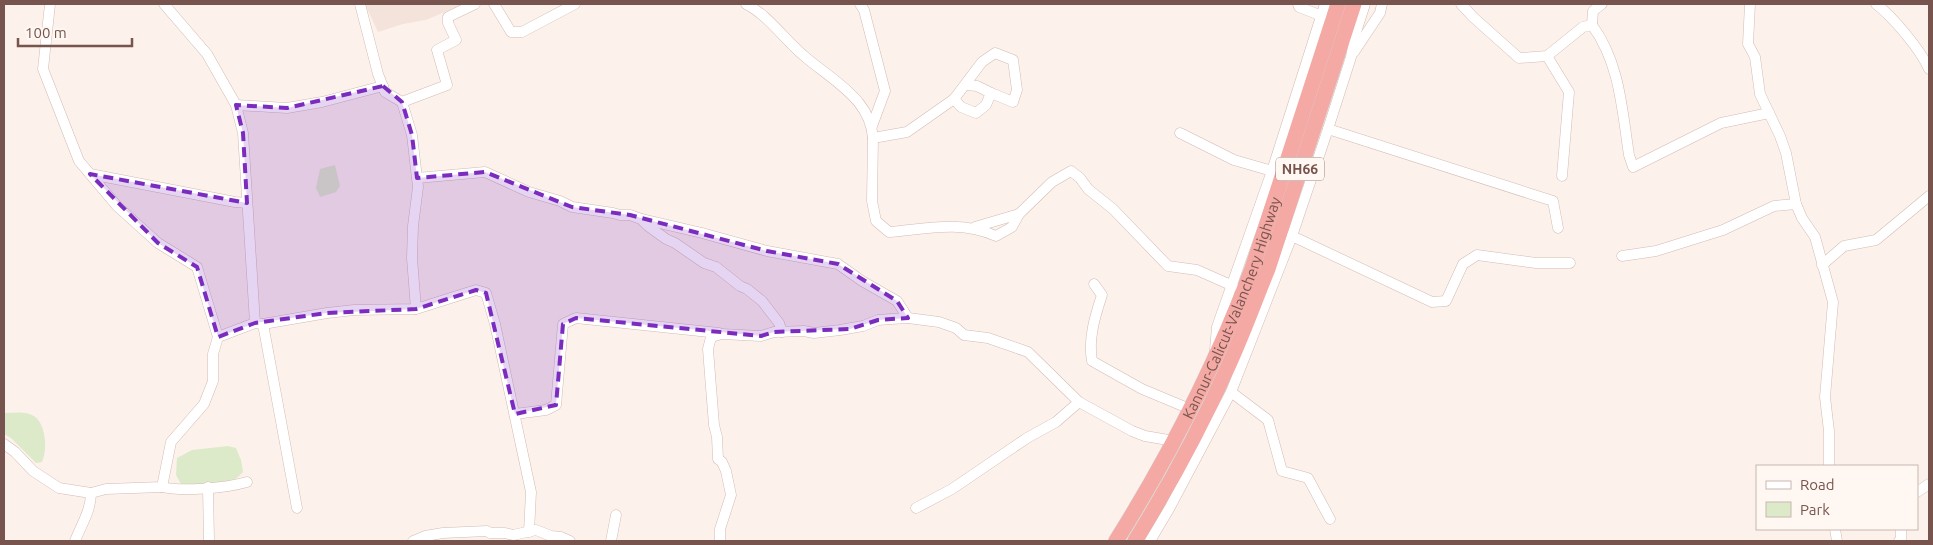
<svg xmlns="http://www.w3.org/2000/svg" width="1933" height="545" font-family="Ubuntu,sans-serif">
<rect width="100%" height="100%" fill="#fcf2eb"/>
<polygon fill="#f4e3da" points="365,4 463,4 426,20 403,24 378,32"/>
<g fill="#ddeac9">
<polygon points="335,165 340,186 336,192 320,197 316,188 320,169"/>
<path d="M4,413C13,413 23,411 32,415C46,421 48,450 42,462L36,463L11,438L4,434Z"/>
<polygon points="228,446 236,448 241,460 243,472 237,478 231,481 182,486 176,475 177,458 192,450"/>
</g>
<g fill="none" stroke-linecap="round" stroke-linejoin="round">
<g stroke="#d2bbb3" stroke-width="11">
<g id="minor">
<polyline points="50,4 43,69 79,161 117,206 158,243 197,267 218,337"/>
<polyline points="164,4 207,54 236,105 243,133 255,323"/>
<polyline points="494,4 511,32 522,32 575,4"/>
<path d="M746,4C768,15 784,39 803,55C821,71 844,84 859,103C867,113 872,126 873,138"/>
<polyline points="860,4 864,10 885,91 872,126"/>
<polyline points="1298,4 1299,7 1322,16"/>
<path d="M1461,4L1473,17L1519,58L1547,56L1583,27L1592,25C1620,63 1622,110 1629,155L1633,167L1721,123L1769,113"/>
<polyline points="1750,4 1748,44 1755,57 1760,94 1780,136 1786,153 1796,204 1802,218 1815,237 1833,302 1825,397 1829,431 1829,466"/>
<path d="M1876,4C1893,17 1920,49 1929,69"/>
<polyline points="1592,25 1593,11 1602,4"/>
<polyline points="1354,52 1380,13 1382,4"/>
<polyline points="1547,56 1569,92 1562,176"/>
<path d="M991,93L1013,102L1017,90L1013,60L995,53L982,62L954,99L907,132L873,138L872,201L876,221L889,232C926,229 960,220 996,236L1012,227L1019,214L1052,182L1071,171L1080,178L1088,189L1113,209L1168,266L1197,270L1233,286"/>
<polyline points="954,99 961,107 976,113 986,105 991,93 977,86 966,85"/>
<polyline points="402,102 447,85 437,50 456,40 448,23 448,17 475,4"/>
<polyline points="236,105 287,108 322,102 383,86"/>
<polyline points="1328,129 1553,201 1558,228"/>
<polyline points="1180,133 1234,160 1272,171"/>
<polyline points="90,174 235,202 247,203"/>
<polyline points="417,178 485,172 529,192 560,201 572,207 613,213 620,215 630,215 641,219 648,226 666,239 675,243 704,263 716,267 740,286 747,289 762,301 779,323 782,332"/>
<polyline points="642,219 702,233 767,251 838,264 862,281 897,301 908,318"/>
<polyline points="975,227 1019,214"/>
<polyline points="1292,236 1432,302 1446,301 1463,264 1477,255 1536,263 1570,263"/>
<polyline points="1622,256 1656,251 1723,230 1774,206 1796,204"/>
<polyline points="1822,265 1844,246 1876,240 1929,196"/>
<path d="M1094,284L1102,295C1095,316 1088,339 1092,361L1142,389L1190,409"/>
<polyline points="416,309 476,290 486,293 495,324 531,492 529,532"/>
<polyline points="263,324 297,508"/>
<polyline points="1215,350 1217,327 1272,171 1325,4"/>
<polyline points="1231,392 1268,420 1282,471 1308,478 1330,519"/>
<polyline points="515,414 546,410 556,405 563,324 576,318 719,333"/>
<polyline points="4,444 15,452 33,471 59,488 91,493 106,489 162,487 171,442 204,404 213,381 213,354 218,337 255,323 263,324 327,313 354,310 416,309 412,258 413,226 418,187 412,135 402,102 385,92 378,74 360,4"/>
<path d="M162,487C182,492 226,488 247,482"/>
<polyline points="208,487 209,541"/>
<polyline points="1917,492 1929,484"/>
<polyline points="916,508 952,489 1027,438 1056,422 1079,402"/>
<polyline points="1835,529 1837,541"/>
<path d="M75,541C81,525 91,511 91,493"/>
<polyline points="413,541 425,536 443,533 487,531 490,533 505,533 513,535 536,530 551,536 561,537 570,541"/>
<polyline points="611,541 616,515"/>
<polyline points="720,541 720,529 731,495 726,471 722,462 718,459 717,437 714,425 709,362 708,349 711,337 722,334 761,336 774,332 804,331 814,333 840,330 863,326 878,320 891,319 908,318 939,322 956,328 964,335 988,338 1028,352 1079,402 1132,431 1145,436 1174,441"/>
<polyline points="1150,541 1169,509 1231,392 1292,236 1328,129 1351,57 1356,32 1365,4"/>
<polyline points="1899,541 1901,539 1901,529"/>
</g>
</g>
<g stroke="#d9cfcd" stroke-width="16">
<g id="highway">
<path id="s1" d="M1116,541C1170,455 1216,364 1252,269L1338,4"/>
<path d="M1135,541C1169,486 1200,429 1226,371C1242,337 1254,303 1268,269L1354,4"/>
</g>
</g>
<use href="#minor" stroke="#fff" stroke-width="10"/>
<use href="#highway" stroke="#f4a9a5" stroke-width="15"/>
</g>
<path fill="#7b2cbf" fill-opacity="0.2" stroke="#7b2cbf" stroke-width="4" stroke-dasharray="10 6" stroke-linejoin="round" d="M383,86L402,102L412,135L417,178L485,172L572,207L630,215L767,251L838,264L897,301L908,318L878,320L850,329L774,332L761,336L576,318L563,324L556,405L515,414L486,293L476,290L416,309L327,313L255,323L218,337L197,267L158,243L90,174L247,203L243,133L236,105L287,108Z"/>
<g text-anchor="middle" dominant-baseline="central" stroke-width="5" stroke-linejoin="round" paint-order="stroke">
<rect fill="#fff7f2" stroke="#a0857f" stroke-width="1" x="1276" y="157.5" width="48" height="23" rx="4"/>
<g font-size="14" font-weight="bold" fill="#78544e">
<text x="1300" y="169">NH66</text>
</g>
<g font-size="15" fill="#78544e" stroke="#fff7f2">
<text stroke="none"><textPath href="#s1" startOffset="261">Kannur-Calicut-Valanchery Highway</textPath></text>
</g>
</g>
<rect width="1933" height="545" fill="none" stroke="#78544e" stroke-width="10"/>
<rect x="1756" y="465" width="162" height="65" fill="#fff7f2" stroke="#c9b6b0"/>
<rect x="1766" y="481" width="25" height="8" fill="#ffffff" stroke="#c9b6b0"/>
<text x="1800" y="490" font-size="15" fill="#78544e">Road</text>
<rect x="1766" y="502" width="25" height="15" fill="#ddeac9" stroke="#c9b6b0"/>
<text x="1800" y="515" font-size="15" fill="#78544e">Park</text>
<path d="M18 38v8h114v-8" fill="none" stroke="#78544e" stroke-width="2.5"/>
<text x="25" y="38" font-size="15" fill="#78544e" stroke="#fff7f2" stroke-width="4" paint-order="stroke">100 m</text>
</svg>
